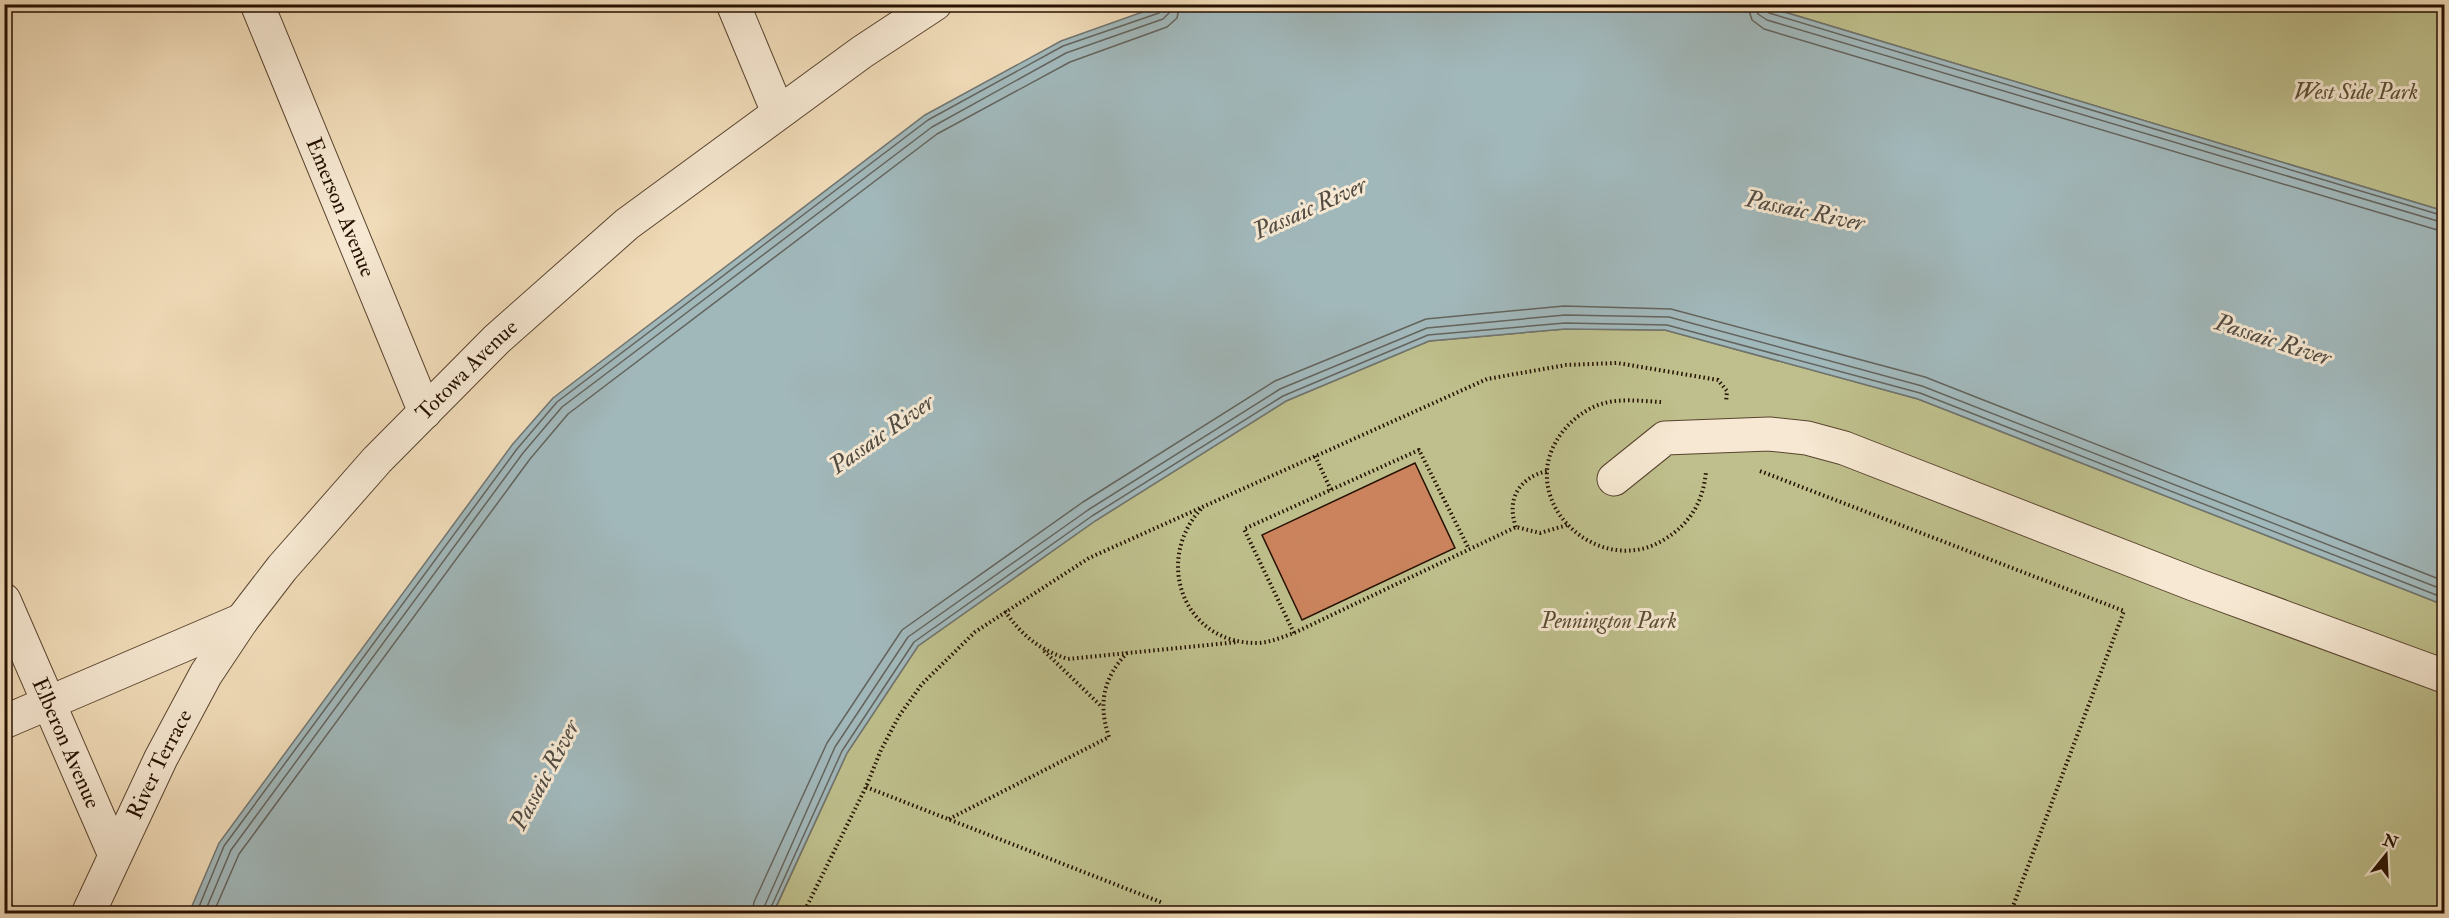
<svg xmlns="http://www.w3.org/2000/svg" width="2449" height="918" font-family="'IM FELL Double Pica',serif">
<rect width="100%" height="100%" fill="#f1dcb9"/>
<filter id="stains"><feTurbulence type="fractalNoise" baseFrequency=".00333" numOctaves="4"/><feColorMatrix values="0 0 0 0 .2 0 0 0 0 .09 0 0 0 0 .02 0 0 0 .5 -.17"/></filter>
<radialGradient id="worn" r=".72"><stop offset=".6" stop-color="#630" stop-opacity="0"/><stop offset="1" stop-color="#630" stop-opacity=".3"/></radialGradient>
<g fill="#bebf8c" stroke="#726846" stroke-width="1.5">
<polygon points="1761,5 2444,5 2444,211"/>
<polygon points="1565,329 1665,330 1918,399 2444,605 2444,913 773,914 847,753 918,646 1095,521 1286,401 1429,341"/>
</g>
<polygon fill="#a1b8bb" stroke="#707571" stroke-width="1.5" points="1165,4 1761,5 2444,211 2444,605 1918,399 1665,330 1565,329 1429,341 1286,401 1095,521 918,646 847,753 773,913 189,913 219,843 512,445 553,398 925,115 1061,41"/>
<g fill="none" stroke-linecap="round" stroke-linejoin="round">
<g stroke="#64645e" stroke-width="1.5">
<polyline points="1747,4 1752,20 1764,29 2444,232"/>
<polyline points="1756,4 1758,14 1767,20 2444,223"/>
<polyline points="1764,4 1769,13 2444,216"/>
<polyline points="196,914 224,846 517,449 557,402 928,120 1063,46 1159,13 1163,4"/>
<polyline points="204,914 231,850 523,453 562,407 932,127 1066,53 1163,19 1169,13 1171,4"/>
<polyline points="213,914 239,854 530,459 568,414 937,134 1070,62 1167,27 1177,18 1180,4"/>
<polyline points="752,914 754,902 827,743 902,630 1083,502 1275,381 1426,319 1564,306 1671,309 1925,377 2444,581"/>
<polyline points="761,914 835,747 908,637 1088,510 1280,389 1427,328 1565,315 1669,317 1922,386 2444,590"/>
<polyline points="768,914 842,751 914,642 1092,516 1283,396 1428,335 1565,323 1667,325 1920,393 2444,598"/>
</g>
</g>
<g fill="#ca835d" stroke="#261101" stroke-width="1.5">
<polygon points="1415,463 1455,548 1302,620 1262,535"/>
<polygon points="4,887 16,914 4,914"/>
</g>
<g fill="none" stroke-linecap="round" stroke-linejoin="round">
<g stroke="#59442f" stroke-width="35">
<g id="minor">
<path id="s1" d="M257,4L425,412"/>
<polyline points="733,4 778,112"/>
<polyline points="1614,479 1665,438 1769,434 1807,438 1844,448 2196,585 2444,676"/>
<path id="s2" d="M4,600L114,853"/>
<polyline points="4,722 242,620"/>
<path id="s3" d="M88,914L161,758L206,674L242,620L282,568L377,460L497,339L627,224L862,52L935,4"/>
</g>
</g>
<g stroke="#261101" stroke-width="4" stroke-dasharray="1.5 3" stroke-linecap="butt">
<path d="M1661,402C1641,401 1620,398 1601,404C1586,409 1574,418 1564,430C1509,497 1598,582 1665,539C1691,523 1703,501 1706,472"/>
<polyline points="1315,456 1331,490"/>
<polyline points="1760,471 2124,611 2010,914"/>
<path d="M1201,509C1153,561 1184,645 1259,643C1271,642 1283,637 1294,633L1516,527L1540,533L1567,525"/>
<path d="M1516,527C1506,499 1519,478 1547,471"/>
<path d="M1005,611C1022,636 1040,650 1068,659L1238,642"/>
<polyline points="1294,633 1244,529 1419,450 1469,549"/>
<polyline points="1044,651 1101,706"/>
<polyline points="866,787 1163,903"/>
<path d="M949,819L1109,737C1098,704 1103,678 1127,653"/>
<polyline points="803,914 866,787 881,750 899,716 922,684 975,632 1089,558 1487,379 1566,365 1617,363 1718,380 1727,391 1726,402"/>
</g>
<use href="#minor" stroke="#f6e8d2" stroke-width="33"/>
</g>
<g text-anchor="middle" dominant-baseline="central" stroke-width="6" stroke-linejoin="round" paint-order="stroke">
<g font-size="22" font-style="italic" fill="#5b4e32" stroke="#f6e8d2">
<text x="2356" y="92">West Side Park</text>
<text x="1609" y="621">Pennington Park</text>
</g>
<g font-size="22" fill="#261101" stroke="#f6e8d2">
<text stroke="none"><textPath href="#s1" startOffset="220">Emerson Avenue</textPath></text>
<text stroke="none"><textPath href="#s3" startOffset="669">Totowa Avenue</textPath></text>
<text stroke="none"><textPath href="#s2" startOffset="156">Elberon Avenue</textPath></text>
<text stroke="none"><textPath href="#s3" startOffset="166">River Terrace</textPath></text>
</g>
<g font-size="24" font-style="italic" fill="#514b42" stroke="#f6e8d2">
<text transform="translate(1310 208) rotate(-24)">Passaic River</text>
<text transform="translate(1805 211) rotate(12)">Passaic River</text>
<text transform="translate(2273 340) rotate(18)">Passaic River</text>
<text transform="translate(882 434) rotate(-35)">Passaic River</text>
<text transform="translate(545 775) rotate(-62)">Passaic River</text>
</g>
</g>
<rect width="2449" height="918" fill="none" stroke="#f1dcb9" stroke-width="24"/>
<rect x="6" y="6" width="2437" height="906" fill="none" stroke="#261101" stroke-width="3"/>
<rect x="12" y="12" width="2425" height="894" fill="none" stroke="#261101" stroke-width="1.5"/>
<g transform="translate(2386 855) rotate(18)" stroke="#f6e8d2" stroke-width="4.5" paint-order="stroke">
<path d="M0-4.5L10 22L0 15L-10 22Z" fill="#261101"/>
<text y="-9" font-size="16" font-weight="bold" text-anchor="middle" fill="#261101">N</text>
</g>
<rect width="100%" height="100%" filter="url(#stains)"/>
<rect width="100%" height="100%" fill="url(#worn)"/>
</svg>
